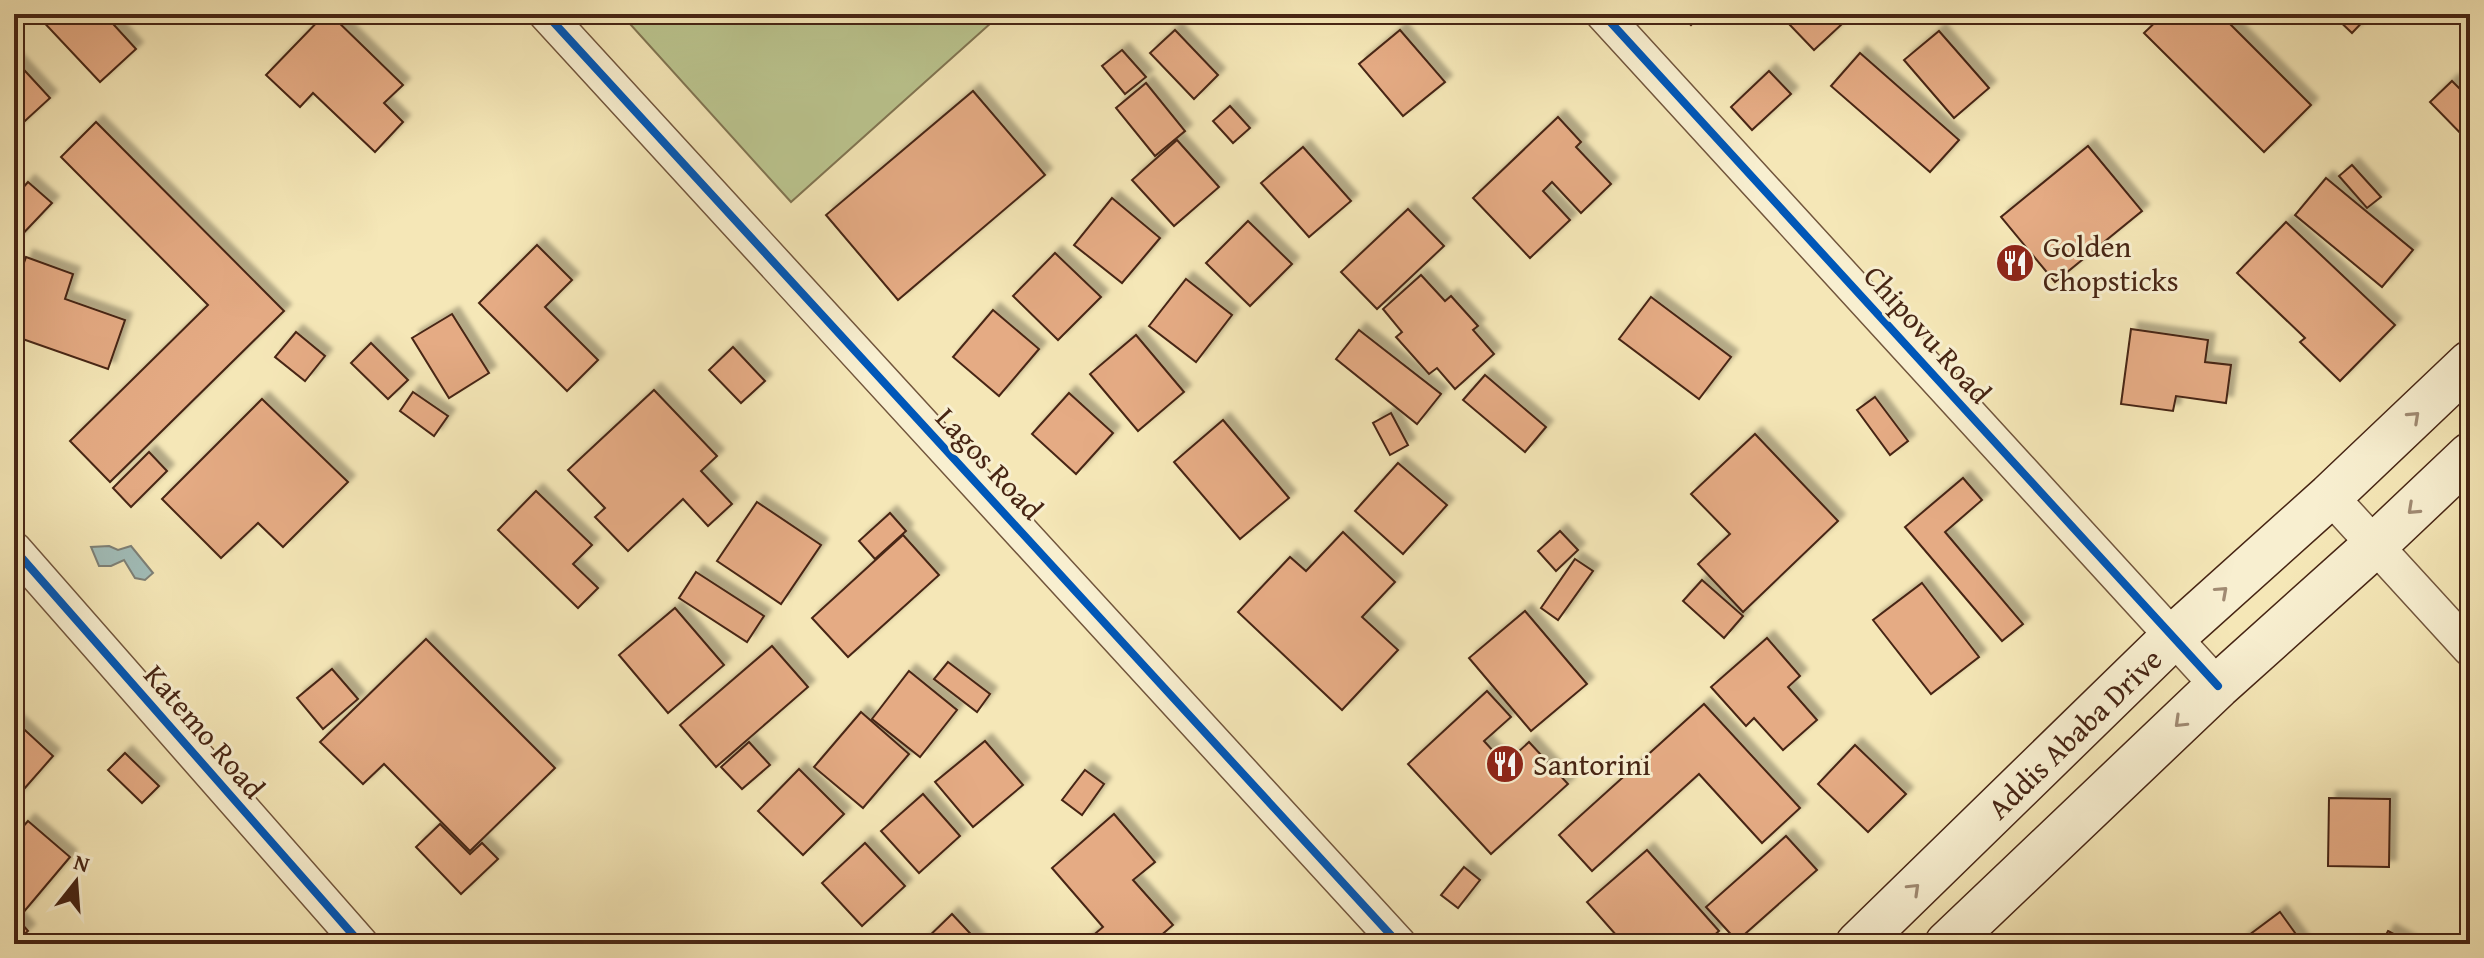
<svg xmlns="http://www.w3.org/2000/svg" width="2484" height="958" font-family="'Gentium Book Plus',serif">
<defs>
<filter id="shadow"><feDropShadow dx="7" dy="-7" stdDeviation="2" flood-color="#0004"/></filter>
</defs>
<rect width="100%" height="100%" fill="#f5e7b7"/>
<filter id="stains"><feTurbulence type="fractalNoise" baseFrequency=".0025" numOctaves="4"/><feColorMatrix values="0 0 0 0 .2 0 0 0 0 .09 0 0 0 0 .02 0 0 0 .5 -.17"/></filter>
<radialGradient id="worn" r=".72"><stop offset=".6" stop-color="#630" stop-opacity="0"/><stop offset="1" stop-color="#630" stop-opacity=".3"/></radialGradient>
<polygon fill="#bbc58f" stroke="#817552" stroke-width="2" points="621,14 1001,14 791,202"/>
<polygon fill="#a1bdb9" stroke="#7d8077" stroke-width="2" points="109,546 118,550 131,546 153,573 145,580 135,578 124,560 111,566 99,566 91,547"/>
<g fill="#e5ab84" stroke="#472514" stroke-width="2" filter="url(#shadow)">
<polygon points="36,14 104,14 136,49 100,82"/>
<polygon points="325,14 330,14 403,85 384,103 403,122 375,152 313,93 300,107 266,75"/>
<polygon points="1680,14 1702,14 1691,25"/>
<polygon points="1800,14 1833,14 1842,24 1814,50 1789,24"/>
<polygon points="2164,14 2220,14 2311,105 2264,152 2144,33"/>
<polygon points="2332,14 2370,14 2352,33"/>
<polygon points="1175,30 1218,75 1194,99 1150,53"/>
<polygon points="1400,30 1445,82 1403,116 1359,64"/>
<polygon points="1939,31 1989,88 1954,118 1904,60"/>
<polygon points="1122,50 1146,77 1125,94 1102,66"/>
<polygon points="1860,53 1959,140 1930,172 1831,86"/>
<polygon points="14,59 50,98 14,131"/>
<polygon points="1769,71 1791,94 1752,130 1731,107"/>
<polygon points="2452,81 2470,99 2470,143 2430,102"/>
<polygon points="1146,83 1185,131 1155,156 1116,108"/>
<polygon points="973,91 1045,175 898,300 826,215"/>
<polygon points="1230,106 1250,128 1233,143 1213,121"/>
<polygon points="1558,117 1581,142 1576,147 1611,184 1581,213 1552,182 1543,191 1570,220 1530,258 1473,198"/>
<polygon points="96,122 284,311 110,482 70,441 208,305 61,157"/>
<polygon points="1177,140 1219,187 1174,226 1132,180"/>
<polygon points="2088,146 2142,211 2055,282 2001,217"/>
<polygon points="1303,147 1351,201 1309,237 1261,183"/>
<polygon points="2352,165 2381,197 2367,208 2339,176"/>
<polygon points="2326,178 2413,250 2382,287 2295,215"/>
<polygon points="28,182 52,203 16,241 14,239 14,198"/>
<polygon points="1112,198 1160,238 1122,283 1074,245"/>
<polygon points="1408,209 1444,246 1377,309 1341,272"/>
<polygon points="1248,221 1292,264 1250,306 1206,263"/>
<polygon points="2286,222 2395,325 2340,381 2300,342 2305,338 2237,273"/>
<polygon points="537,245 572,280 545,307 598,360 567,391 479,303"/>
<polygon points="1055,253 1101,297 1058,340 1013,296"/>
<polygon points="26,257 73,274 65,299 125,320 108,369 14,336 14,292"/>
<polygon points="1421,275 1445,301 1451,296 1478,326 1473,330 1494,354 1455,389 1437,368 1429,374 1396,337 1402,332 1383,309"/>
<polygon points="1186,279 1232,315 1196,362 1149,326"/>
<polygon points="1651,297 1731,357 1699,399 1619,339"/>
<polygon points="993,310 1039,349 999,396 953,357"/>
<polygon points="452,314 489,373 449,398 412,338"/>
<polygon points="2131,329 2208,340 2205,362 2231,365 2226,403 2176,396 2173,411 2121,404"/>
<polygon points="1359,330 1441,394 1417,424 1336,359"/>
<polygon points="296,332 325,356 305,381 275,357"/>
<polygon points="1136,335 1184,392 1138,431 1090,374"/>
<polygon points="371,343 408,380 388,399 351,363"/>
<polygon points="733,347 765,381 741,403 709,370"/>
<polygon points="1485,375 1546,427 1525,452 1463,400"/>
<polygon points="654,390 717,456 701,471 732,504 708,526 683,499 628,551 595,517 605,508 568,470"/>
<polygon points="413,392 448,416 434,436 400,411"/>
<polygon points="1069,393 1113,433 1076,474 1032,434"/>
<polygon points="1875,397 1908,441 1890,455 1857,410"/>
<polygon points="262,399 348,482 283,547 258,523 221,558 162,499"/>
<polygon points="1391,413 1408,445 1390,455 1373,423"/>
<polygon points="1223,420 1289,498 1240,539 1174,462"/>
<polygon points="1755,434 1838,521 1743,612 1698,564 1730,534 1691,494"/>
<polygon points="149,452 167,471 131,507 113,488"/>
<polygon points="1398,463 1447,505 1403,554 1355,511"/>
<polygon points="1963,478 1982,500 1945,532 2023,624 2002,641 1905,527"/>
<polygon points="536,491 592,545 573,564 598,588 578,608 498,530"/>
<polygon points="757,502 821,545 781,604 717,561"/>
<polygon points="890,513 906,531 875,559 859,541"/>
<polygon points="1560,531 1578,550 1556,571 1538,551"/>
<polygon points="1343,532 1395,582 1362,617 1398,650 1342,710 1238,612 1290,557 1306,571"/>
<polygon points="903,535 939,575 848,657 812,618"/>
<polygon points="1575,559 1593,571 1558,620 1541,608"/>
<polygon points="696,572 764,616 747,642 679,598"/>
<polygon points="1702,580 1743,616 1724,638 1683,601"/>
<polygon points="1922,583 1979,657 1931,694 1873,620"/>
<polygon points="675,608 724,665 668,713 619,655"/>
<polygon points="1525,611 1587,684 1531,731 1469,658"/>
<polygon points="1767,638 1800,676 1788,687 1817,720 1783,750 1754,718 1746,726 1711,687"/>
<polygon points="426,639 555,768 470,851 384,764 363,784 320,742"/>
<polygon points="772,646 808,687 716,767 680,725"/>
<polygon points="948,662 990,694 977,712 934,679"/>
<polygon points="332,669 358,699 323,729 297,698"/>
<polygon points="909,671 957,710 920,757 872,719"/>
<polygon points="1487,691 1511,717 1484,741 1505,764 1529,742 1568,784 1491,854 1408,764"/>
<polygon points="1704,704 1800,808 1762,843 1699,774 1592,871 1559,835"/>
<polygon points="861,712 909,754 863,808 814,767"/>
<polygon points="14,720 53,756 17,797 14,794"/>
<polygon points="985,741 1023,785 973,827 935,782"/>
<polygon points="749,742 770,765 742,789 721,767"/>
<polygon points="1855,745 1906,794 1868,832 1818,784"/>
<polygon points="125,753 159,786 142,803 108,770"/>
<polygon points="799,769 844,814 803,855 758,811"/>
<polygon points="1085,770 1104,784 1082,815 1062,800"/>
<polygon points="923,794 960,836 919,873 881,831"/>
<polygon points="2329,798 2390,799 2389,867 2328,866"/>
<polygon points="1114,814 1155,862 1133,880 1173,925 1151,944 1083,944 1103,927 1052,868"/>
<polygon points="28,821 70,857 22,914 14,907 14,837"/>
<polygon points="440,824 470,854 482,843 498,859 461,894 416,847"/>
<polygon points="1786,836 1817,870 1737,941 1706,907"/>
<polygon points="865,843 905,886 862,926 822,883"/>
<polygon points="1647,850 1719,931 1704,944 1624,944 1587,902"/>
<polygon points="1464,867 1480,880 1458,908 1441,895"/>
<polygon points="2280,912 2303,944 2243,944 2241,941"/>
<polygon points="952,914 980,944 921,944"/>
<polygon points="14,915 28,931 14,943"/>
<polygon points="2388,931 2412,944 2381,944"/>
</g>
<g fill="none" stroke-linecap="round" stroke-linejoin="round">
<g stroke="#72563d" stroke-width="37">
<g id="minor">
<polyline points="546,14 1399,944"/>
<polyline points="1603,14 2218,686"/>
<polyline points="2330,496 2470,649"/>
<polyline points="14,549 361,944"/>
</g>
</g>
<g stroke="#472514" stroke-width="47">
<g id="secondary">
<path id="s1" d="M1858,944L2173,637L2330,496L2470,363"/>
<polyline points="1947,944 2218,686 2375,545 2470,455"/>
</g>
</g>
<use href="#minor" stroke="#f8efd0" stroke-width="34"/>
<use href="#secondary" stroke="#f8efd0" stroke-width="44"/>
<g stroke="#f8efd0" stroke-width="13">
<g id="cycleway">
<polyline points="546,14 1399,944"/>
<polyline points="1603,14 2218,686"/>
<polyline points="14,549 361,944"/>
</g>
</g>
<use href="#cycleway" stroke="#0057b8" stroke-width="8"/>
</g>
<defs><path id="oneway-chevron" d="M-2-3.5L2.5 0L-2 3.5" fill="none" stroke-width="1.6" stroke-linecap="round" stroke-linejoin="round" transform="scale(2)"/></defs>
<g stroke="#a08a72">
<use href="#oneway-chevron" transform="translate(2414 417) rotate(-43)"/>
<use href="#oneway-chevron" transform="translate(2413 509) rotate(137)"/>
<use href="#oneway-chevron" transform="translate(2222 592) rotate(-42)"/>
<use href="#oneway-chevron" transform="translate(2180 722) rotate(136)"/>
<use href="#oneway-chevron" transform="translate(1914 889) rotate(-44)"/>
</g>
<defs>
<g id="restaurant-disc" transform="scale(2)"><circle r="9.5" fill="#8f2418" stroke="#f8efd0"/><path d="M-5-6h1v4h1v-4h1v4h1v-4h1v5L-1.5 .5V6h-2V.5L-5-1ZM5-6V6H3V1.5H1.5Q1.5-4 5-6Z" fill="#fff"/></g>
</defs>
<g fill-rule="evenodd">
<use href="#restaurant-disc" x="2015" y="263"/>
<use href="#restaurant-disc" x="1505" y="764"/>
</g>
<g text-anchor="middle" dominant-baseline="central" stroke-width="6" stroke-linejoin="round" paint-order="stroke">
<g font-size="30" fill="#472514" stroke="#f8efd0" text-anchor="start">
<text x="2043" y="246">Golden<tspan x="2043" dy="34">Chopsticks</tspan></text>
<text x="1533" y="764">Santorini</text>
</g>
<g font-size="30" fill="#472514" stroke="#f8efd0">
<text transform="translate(1928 334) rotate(48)">Chipovu Road</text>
<text transform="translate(990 463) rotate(47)">Lagos Road</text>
<text transform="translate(205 731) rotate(49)">Katemo Road</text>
<text stroke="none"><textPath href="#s1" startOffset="302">Addis Ababa Drive</textPath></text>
</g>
</g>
<rect width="2484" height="958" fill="none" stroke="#f5e7b7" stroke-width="48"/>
<rect x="16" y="16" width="2452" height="926" fill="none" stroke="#472514" stroke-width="4"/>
<rect x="24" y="24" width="2436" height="910" fill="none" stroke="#472514" stroke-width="2"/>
<g transform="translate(76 882) rotate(17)" stroke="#f8efd0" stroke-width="6" paint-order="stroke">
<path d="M0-6L14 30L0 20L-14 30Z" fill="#472514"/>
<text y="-12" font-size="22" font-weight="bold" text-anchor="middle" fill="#472514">N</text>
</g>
<rect width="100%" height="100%" filter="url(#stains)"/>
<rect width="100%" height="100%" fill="url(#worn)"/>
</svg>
